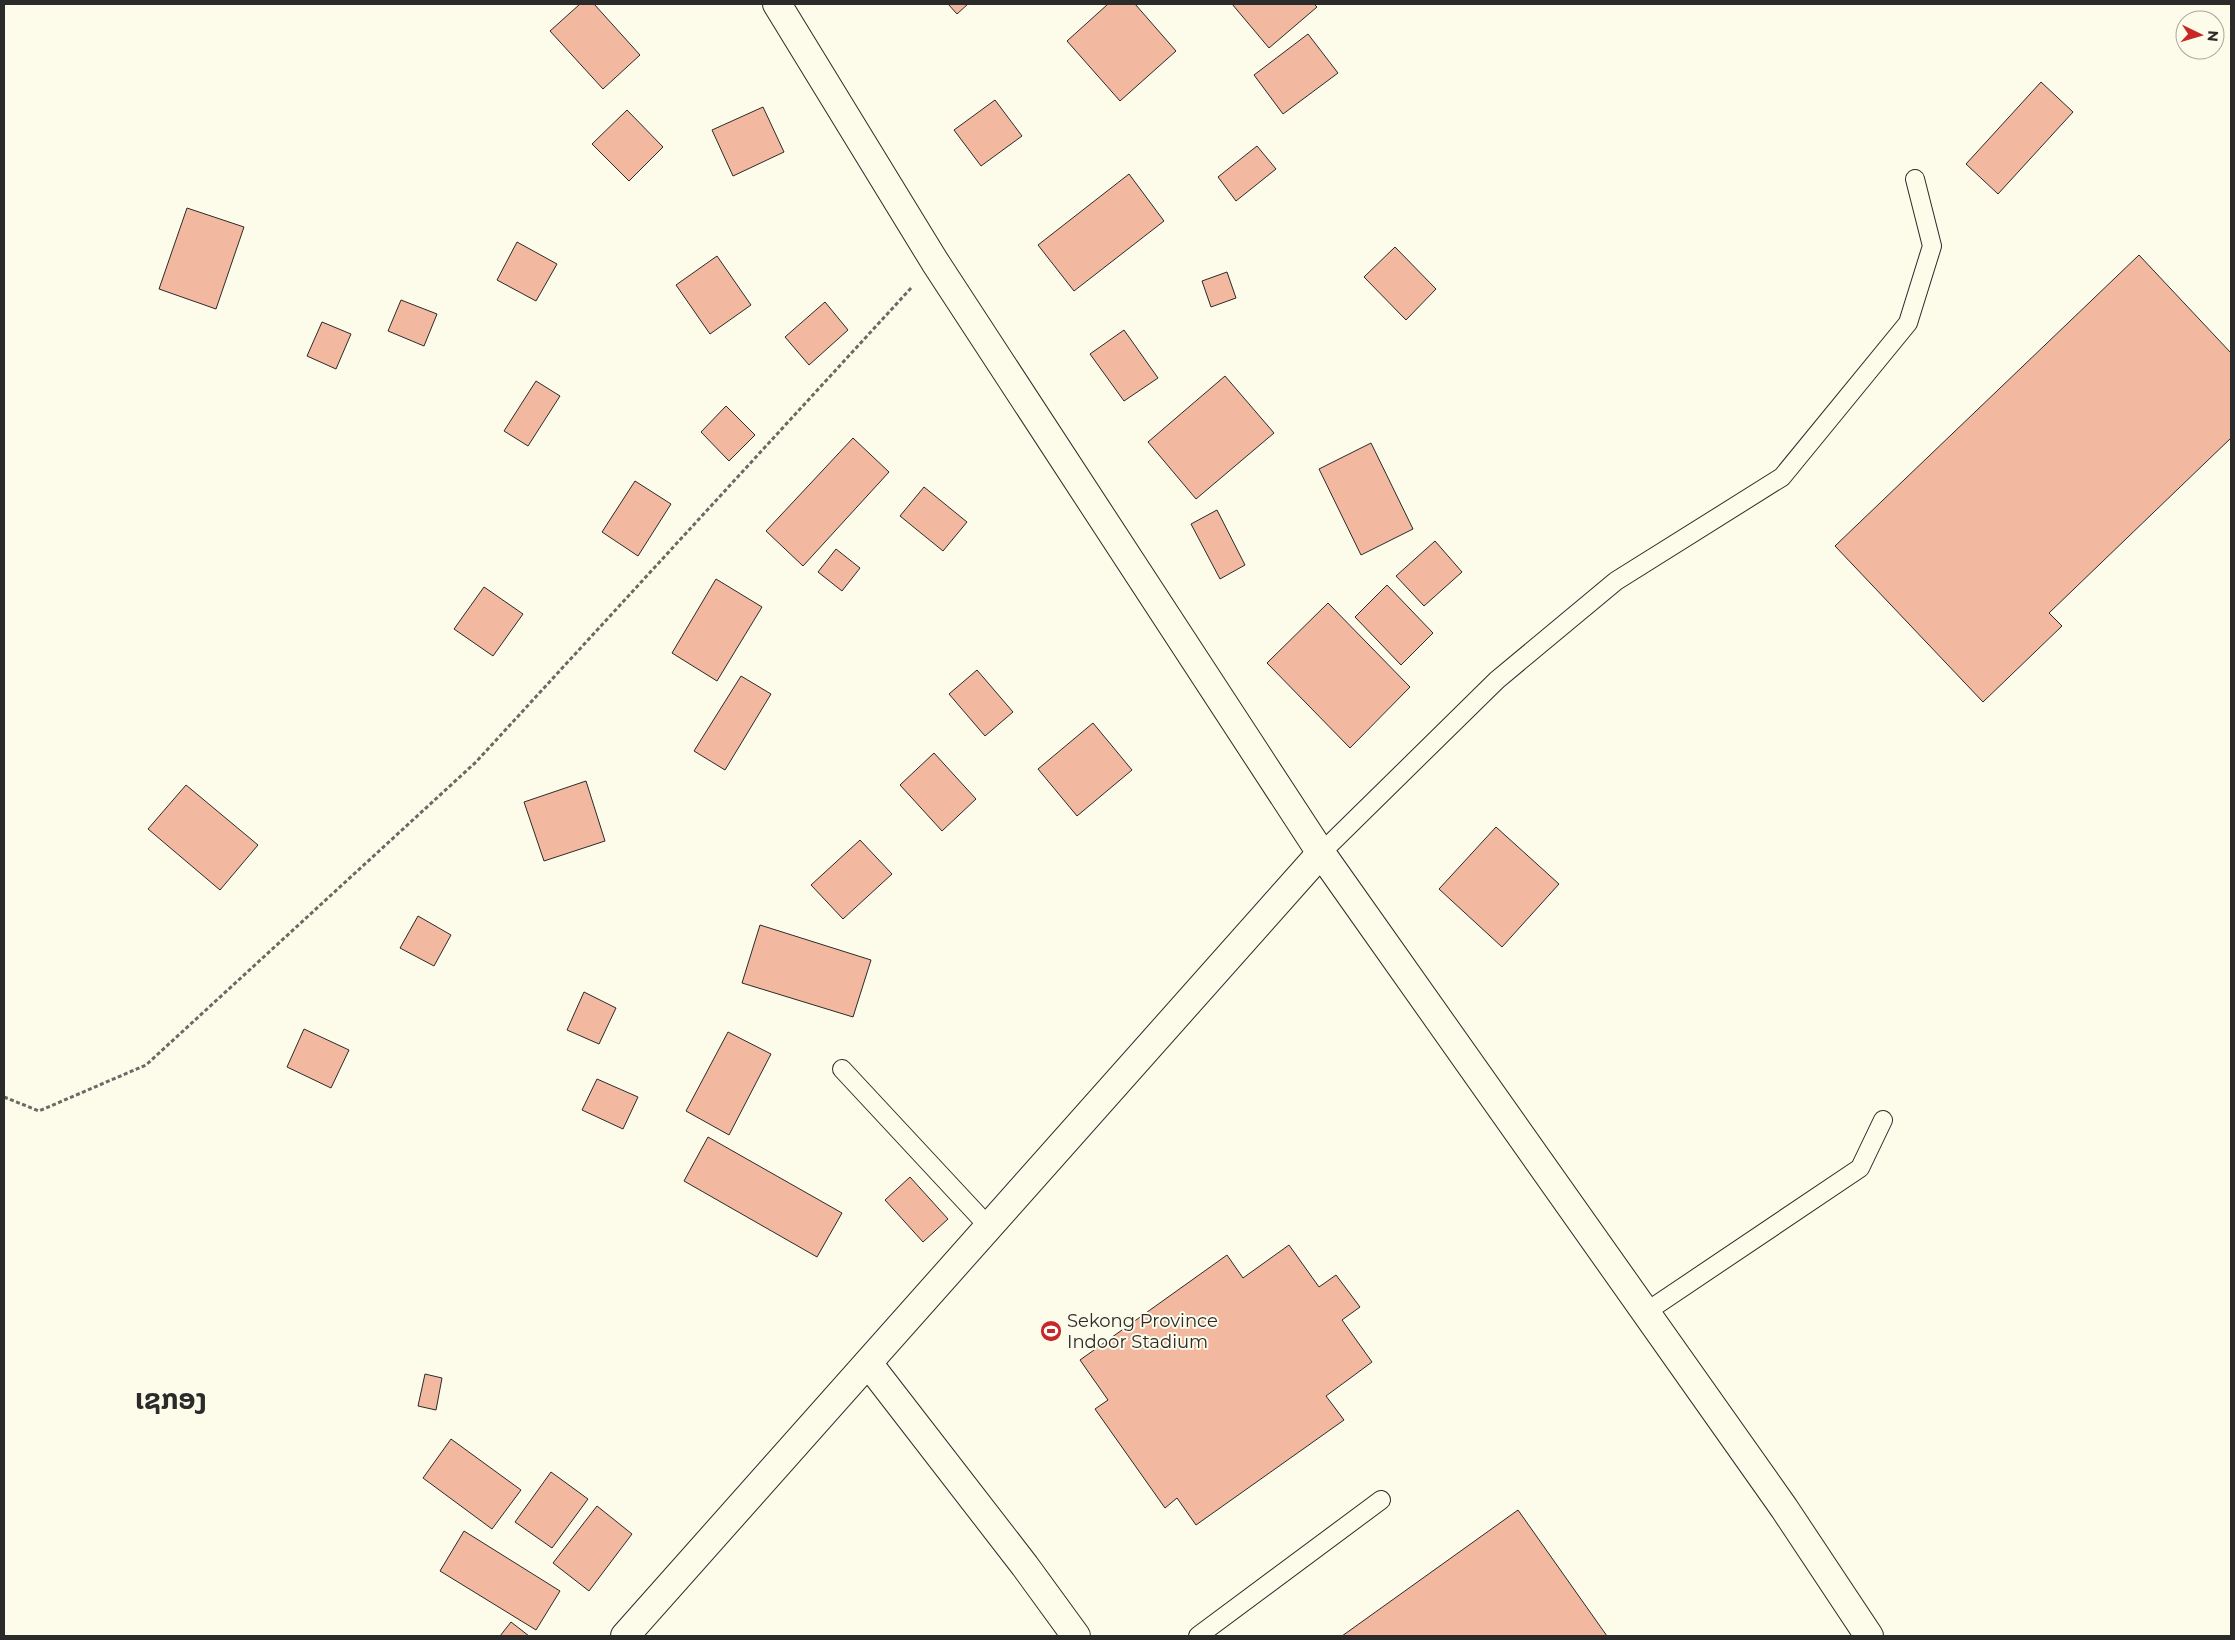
<svg xmlns="http://www.w3.org/2000/svg" width="2235" height="1640" font-family="Montserrat,'Noto Sans Lao',sans-serif">
<rect width="100%" height="100%" fill="#fdfbea"/>
<g fill="#f2b8a0" stroke="#2b2b2b">
<polygon points="580,4 594,4 640,55 603,89 550,31"/>
<polygon points="948,4 968,4 957,14"/>
<polygon points="1108,4 1135,4 1176,51 1120,101 1067,41"/>
<polygon points="1232,4 1314,4 1317,7 1269,48"/>
<polygon points="1308,34 1338,73 1283,114 1254,75"/>
<polygon points="2041,82 2073,112 1998,194 1966,164"/>
<polygon points="995,100 1022,136 981,166 954,130"/>
<polygon points="763,107 784,152 733,176 712,130"/>
<polygon points="627,110 663,147 629,181 592,144"/>
<polygon points="1257,146 1276,169 1236,201 1218,177"/>
<polygon points="1129,174 1164,221 1074,291 1038,245"/>
<polygon points="187,208 244,227 216,309 159,289"/>
<polygon points="517,242 557,264 536,301 497,280"/>
<polygon points="1395,247 1436,289 1406,320 1364,277"/>
<polygon points="2139,255 2231,353 2231,438 2049,613 2062,626 1983,702 1835,546"/>
<polygon points="717,256 751,305 710,334 676,285"/>
<polygon points="1227,272 1236,298 1211,307 1202,281"/>
<polygon points="401,300 437,314 424,346 388,331"/>
<polygon points="825,302 848,330 809,365 785,337"/>
<polygon points="322,322 351,334 336,369 307,356"/>
<polygon points="1124,330 1158,378 1124,401 1090,354"/>
<polygon points="1225,376 1274,433 1196,499 1148,442"/>
<polygon points="536,381 560,396 528,446 504,431"/>
<polygon points="726,406 755,435 729,461 701,432"/>
<polygon points="853,438 889,472 803,566 766,531"/>
<polygon points="1371,443 1413,529 1361,555 1319,469"/>
<polygon points="635,481 671,504 638,556 602,532"/>
<polygon points="924,487 967,522 943,551 900,516"/>
<polygon points="1217,510 1245,565 1220,579 1191,524"/>
<polygon points="1435,541 1462,572 1424,606 1396,576"/>
<polygon points="836,549 860,568 842,591 818,572"/>
<polygon points="716,579 762,607 717,681 672,653"/>
<polygon points="1387,585 1433,633 1401,665 1355,617"/>
<polygon points="484,587 523,614 493,656 454,629"/>
<polygon points="1328,603 1410,687 1350,748 1267,663"/>
<polygon points="977,670 1013,712 985,736 949,694"/>
<polygon points="741,676 771,694 725,770 694,751"/>
<polygon points="1093,723 1132,770 1077,816 1038,769"/>
<polygon points="934,753 976,799 942,831 900,785"/>
<polygon points="586,781 605,841 544,861 524,802"/>
<polygon points="186,785 258,845 220,890 148,829"/>
<polygon points="1496,827 1559,884 1502,947 1439,889"/>
<polygon points="860,840 892,874 843,919 811,885"/>
<polygon points="418,916 451,935 434,966 400,948"/>
<polygon points="760,925 871,960 853,1017 742,983"/>
<polygon points="584,992 616,1008 599,1044 567,1030"/>
<polygon points="304,1029 349,1050 331,1088 287,1067"/>
<polygon points="728,1032 771,1054 729,1135 686,1111"/>
<polygon points="597,1079 638,1097 623,1129 582,1110"/>
<polygon points="708,1137 842,1213 817,1257 684,1181"/>
<polygon points="910,1177 948,1219 923,1242 885,1200"/>
<polygon points="1289,1245 1319,1287 1336,1275 1360,1307 1342,1320 1372,1362 1326,1396 1344,1420 1196,1525 1177,1498 1165,1508 1095,1409 1108,1400 1080,1360 1227,1255 1243,1278"/>
<polygon points="425,1374 442,1378 436,1410 418,1406"/>
<polygon points="451,1439 521,1490 492,1529 423,1478"/>
<polygon points="551,1472 588,1499 552,1548 515,1522"/>
<polygon points="597,1506 632,1534 589,1591 553,1563"/>
<polygon points="1518,1510 1607,1636 1342,1636"/>
<polygon points="464,1531 560,1591 536,1630 440,1571"/>
<polygon points="511,1622 529,1636 500,1636"/>
</g>
<g fill="none" stroke-linecap="round" stroke-linejoin="round">
<g stroke="#2b2b2b" stroke-width="20">
<g id="service">
<polyline points="1321,853 1497,680 1616,581 1782,477 1908,323 1932,246 1915,179"/>
<polyline points="842,1069 989,1227"/>
<polyline points="1646,1312 1860,1168 1883,1120"/>
<polyline points="1198,1636 1381,1500"/>
</g>
</g>
<g stroke="#2b2b2b" stroke-width="30">
<g id="minor">
<polyline points="777,4 935,262 1321,853 1784,1508 1869,1636"/>
<polyline points="868,1363 1025,1566 1076,1636"/>
<polyline points="625,1636 1321,853"/>
</g>
</g>
<polyline stroke="#6a6964" stroke-width="3" stroke-dasharray="4 2.5" stroke-linecap="butt" points="4,1097 39,1111 146,1065 476,762 912,287"/>
<use href="#service" stroke="#fdfbea" stroke-width="18"/>
<use href="#minor" stroke="#fdfbea" stroke-width="28"/>
</g>
<defs>
<g id="stadium-disc" transform="scale(1.125)"><circle r="9.5" fill="#c62828" stroke="#fdfbea"/><path d="M0-5a6.5 5 0 1 0 0 10a6.5 5 0 1 0 0-10ZM-3.5-1.8h7v3.6h-7Z" fill="#fff"/></g>
</defs>
<g fill-rule="evenodd">
<use href="#stadium-disc" x="1051" y="1331"/>
</g>
<g text-anchor="middle" dominant-baseline="central" stroke-width="4" stroke-linejoin="round" paint-order="stroke">
<g font-size="18" fill="#2b2b2b" stroke="#fdfbea" text-anchor="start">
<text x="1067" y="1321">Sekong Province<tspan x="1067" dy="21">Indoor Stadium</tspan></text>
</g>
<g font-size="28" font-weight="bold" fill="#2b2b2b" stroke="#fdfbea">
<text x="171" y="1399">ເຊກອງ</text>
</g>
</g>
<rect width="2235" height="1640" fill="none" stroke="#2b2b2b" stroke-width="10"/>
<g transform="translate(2200 35) rotate(95)"><circle r="24" fill="#fdfbea" stroke="#a9a89e"/>
<path d="M0-4L9 19L0 12L-9 19Z" fill="#c62828"/>
<text y="-8" font-size="14" font-weight="bold" text-anchor="middle" fill="#2b2b2b">N</text>
</g>
</svg>
